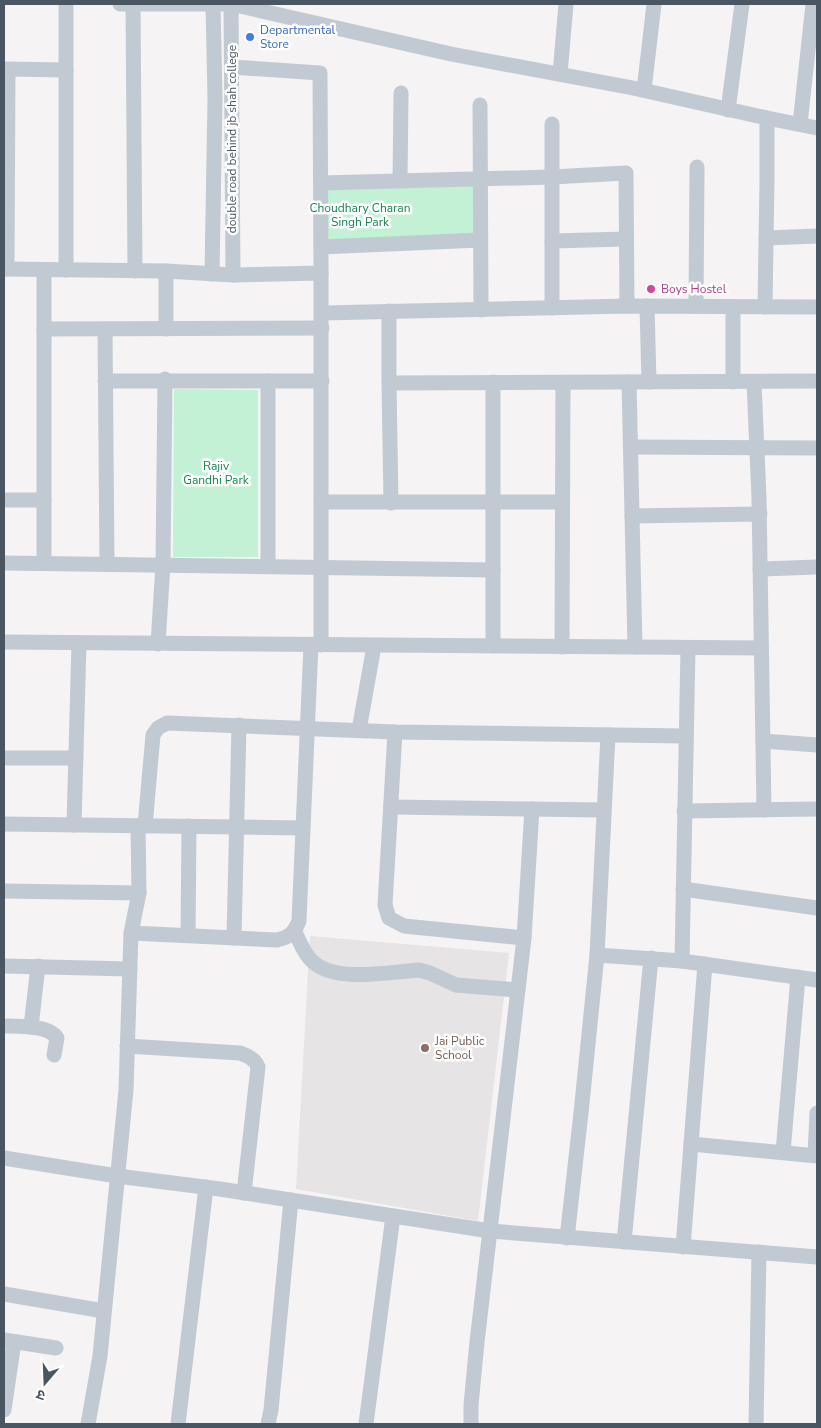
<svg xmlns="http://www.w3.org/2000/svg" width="821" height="1428" font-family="'Nunito Sans','Noto Sans Devanagari',sans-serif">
<rect width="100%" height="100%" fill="#f5f3f3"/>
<polygon fill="#e6e4e5" points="310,936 509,953 478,1221 296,1189"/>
<g fill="#c3f1d5">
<polygon points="473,186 474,237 326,242 328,190"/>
<polygon points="174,389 258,390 258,557 173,557"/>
</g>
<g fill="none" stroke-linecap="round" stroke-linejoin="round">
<g stroke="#c1cad2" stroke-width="15">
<polyline points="66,4 66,270"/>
<polyline points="120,4 231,4 451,54 633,88 767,118 817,128"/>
<polyline points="133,4 135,271"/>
<polyline points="231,4 233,275"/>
<polyline points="232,67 320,73 321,273"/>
<polyline points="4,69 66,70"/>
<polyline points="560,74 566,4"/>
<polyline points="644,90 654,4"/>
<polyline points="480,105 481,310"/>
<polyline points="728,110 742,4"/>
<polyline points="800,124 813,4"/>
<polyline points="400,181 401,93"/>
<polyline points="321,183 552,177 626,173 627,306"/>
<polyline points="766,238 817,236"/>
<polyline points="552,241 626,239"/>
<polyline points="321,247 480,240"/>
<polyline points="4,269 166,271 233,275 321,273 321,645"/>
<polyline points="7,269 8,70"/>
<polyline points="44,270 44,563"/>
<polyline points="166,271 166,329"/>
<polyline points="212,274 215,99 213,4"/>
<polyline points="647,306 649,382"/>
<polyline points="696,306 697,167"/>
<polyline points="733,307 733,382"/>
<polyline points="765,307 767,180 767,118"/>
<polyline points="552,308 552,124"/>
<polyline points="389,311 389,383 391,503"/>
<polyline points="322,313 627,306 817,307"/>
<polyline points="44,329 322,328"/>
<polyline points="105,329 107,564"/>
<polyline points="105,381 322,381"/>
<polyline points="629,382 635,647"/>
<polyline points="754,382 759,498 764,810"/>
<polyline points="389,383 817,381"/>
<polyline points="631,447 817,448"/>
<polyline points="4,500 44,500"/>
<polyline points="322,502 562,502"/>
<polyline points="632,516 760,514"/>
<polyline points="4,563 493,570"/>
<polyline points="268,566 268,381"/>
<polyline points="760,569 817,567"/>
<polyline points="4,642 761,648"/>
<polyline points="158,644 163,564 165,379"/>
<polyline points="493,646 493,382"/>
<polyline points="562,647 563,383"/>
<polyline points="359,730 374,646"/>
<polyline points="395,732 385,905 389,918 404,926 524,938"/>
<polyline points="763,741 817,745"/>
<polyline points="4,758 76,758"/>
<polyline points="391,807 604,810"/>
<polyline points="684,811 817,809"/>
<polyline points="4,824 303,828"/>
<polyline points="74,825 79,643"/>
<polyline points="145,826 153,735 158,728 167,723 395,732 685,736"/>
<polyline points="683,889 817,908"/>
<polyline points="4,891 139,893"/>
<path d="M295,932C300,942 304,954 313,962C337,983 388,972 419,970L430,973L456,985L518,990"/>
<path d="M131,933L277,940C290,937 294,933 299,921L311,645"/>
<polyline points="188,935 189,826"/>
<polyline points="234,938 239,725"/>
<polyline points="597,955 682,961 817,980"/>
<polyline points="682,961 688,648"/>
<polyline points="4,966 130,969"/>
<path d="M4,1026C18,1026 49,1025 57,1038L54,1055"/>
<polyline points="31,1027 38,966"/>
<path d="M127,1046L240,1053C248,1056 255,1059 258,1067L244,1193"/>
<polyline points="691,1144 817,1156"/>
<polyline points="783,1152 798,977"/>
<polyline points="815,1155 817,1113"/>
<polyline points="4,1158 117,1176 220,1189 490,1231 817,1257"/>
<polyline points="567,1238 581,1113 597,955 608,735"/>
<polyline points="624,1242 651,958"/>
<polyline points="683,1247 705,964"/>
<polyline points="4,1294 104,1311"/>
<polyline points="4,1340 56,1348"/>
<polyline points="4,1410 14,1342"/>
<polyline points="88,1424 100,1356 126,1090 131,933 139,893 138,826"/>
<polyline points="178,1424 206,1187"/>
<polyline points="268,1424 271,1410 291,1200"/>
<polyline points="366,1424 393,1216"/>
<polyline points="471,1424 471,1405 477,1342 524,938 532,809"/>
<polyline points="756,1424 759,1252"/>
</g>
</g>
<circle fill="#3f7fe0" stroke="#fff" stroke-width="2" cx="250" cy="37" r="5"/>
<circle fill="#d1479c" stroke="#fff" stroke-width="2" cx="651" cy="289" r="5"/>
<circle fill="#8d6e63" stroke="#fff" stroke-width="2" cx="425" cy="1048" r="5"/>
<g text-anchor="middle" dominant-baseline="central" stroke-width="5" stroke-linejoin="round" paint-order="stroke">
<g font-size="12" fill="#366cbe" stroke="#fff" text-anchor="start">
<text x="260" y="30">Departmental<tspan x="260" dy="14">Store</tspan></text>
</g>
<g font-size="12" fill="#4a5661" stroke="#fff">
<text transform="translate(232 139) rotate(-90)">double road behind jb shah college</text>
</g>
<g font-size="12" fill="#17864f" stroke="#fff">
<text x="360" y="208">Choudhary Charan<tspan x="360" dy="14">Singh Park</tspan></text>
<text x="216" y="466">Rajiv<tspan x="216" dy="14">Gandhi Park</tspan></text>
</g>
<g font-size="12" fill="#b23c85" stroke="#fff" text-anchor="start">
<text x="661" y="289">Boys Hostel</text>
</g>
<g font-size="12" fill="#785e54" stroke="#fff" text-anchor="start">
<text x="435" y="1041">Jai Public<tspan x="435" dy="14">School</tspan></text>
</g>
</g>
<rect width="821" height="1428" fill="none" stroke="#4a5661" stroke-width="10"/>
<g transform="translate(45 1383) rotate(199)" stroke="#ffffff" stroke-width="4" paint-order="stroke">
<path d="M0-4L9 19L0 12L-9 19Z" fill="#4a5661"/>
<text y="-8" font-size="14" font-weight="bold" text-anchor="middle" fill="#4a5661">उ</text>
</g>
</svg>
